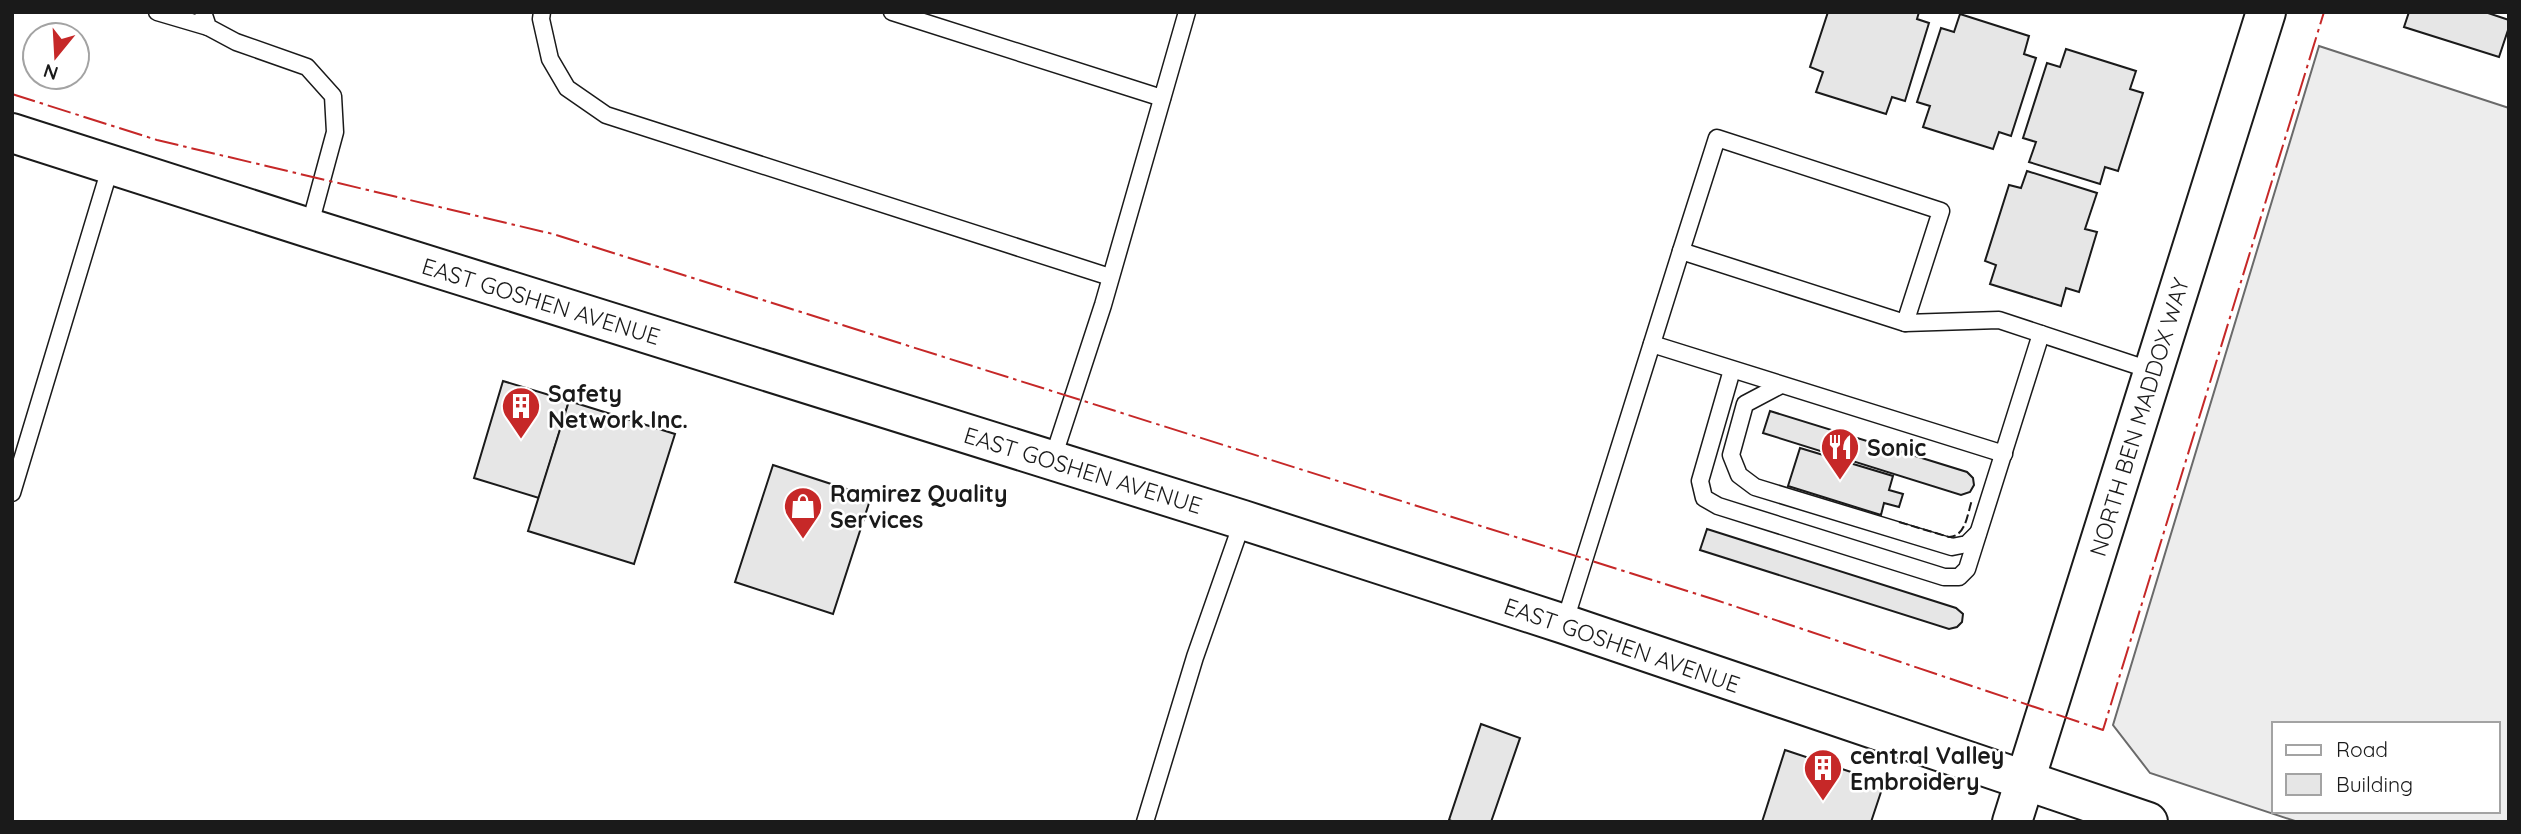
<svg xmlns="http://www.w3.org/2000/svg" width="2521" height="834" font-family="Quicksand,sans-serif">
<rect width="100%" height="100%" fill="#fff"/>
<path fill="#ededed" stroke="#6a6a6a" stroke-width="2" fill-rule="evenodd" d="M2319,46L2509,108V822H2298L2150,773L2113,725ZM2274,724H2498V811H2274Z"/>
<g fill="#e6e6e6" stroke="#1a1a1a" stroke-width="2">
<polygon points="1828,12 1919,12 1917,19 1929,23 1905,101 1892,97 1886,114 1816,92 1823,72 1810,67"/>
<polygon points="2409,12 2485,12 2509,20 2509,27 2499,57 2404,27"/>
<polygon points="1960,14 2029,36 2024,54 2036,58 2011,136 1999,132 1993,149 1923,127 1930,106 1917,102 1941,28 1954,32"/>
<polygon points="2066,49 2136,71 2130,89 2143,93 2118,171 2105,167 2100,184 2029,162 2036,142 2023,138 2047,63 2060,67"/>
<polygon points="2027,171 2097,193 2085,229 2097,232 2079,292 2066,288 2061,306 1990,284 1996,265 1985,261 2009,185 2021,188"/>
<polygon points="503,381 569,401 539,498 474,478"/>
<polygon points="569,401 675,434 634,564 528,531"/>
<polygon points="1770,411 1967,472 1973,478 1974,485 1970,492 1961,495 1763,433"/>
<polygon points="1800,448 1893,476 1889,490 1903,494 1899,507 1884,503 1881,515 1788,486"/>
<polygon points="773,465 871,497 833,614 735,582"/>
<polygon points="1707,529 1956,608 1963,614 1962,622 1957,627 1949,629 1700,550"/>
<polygon points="1481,724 1520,738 1491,822 1454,822 1449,820"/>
<polygon points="1785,750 1884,783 1871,822 1762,822"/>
</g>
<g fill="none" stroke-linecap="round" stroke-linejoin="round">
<g stroke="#1a1a1a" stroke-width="19">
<g id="lane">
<polyline points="157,12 208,27"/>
<polyline points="203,12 208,27 236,42 307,67 333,96 335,132 309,228"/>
<polyline points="542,12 541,19 550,59 567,88 606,115 1110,277"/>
<polyline points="892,12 1162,98"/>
<polyline points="1681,251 1717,138 1941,211 1905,323"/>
<polyline points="1652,344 2004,454"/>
<polyline points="1732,370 1700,481 1704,498 1718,506 1944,577 1959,577 1967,569 2041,334"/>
<polyline points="1781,385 1745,404 1731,455 1739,475 1755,487 1952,547 1967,544 1978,533"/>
<polyline points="1052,461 1103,305 1187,12"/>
<polyline points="12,493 111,165"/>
<polyline points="1564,624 1681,251 1905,323 1999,320 2153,371"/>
<polyline points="1145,822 1195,657 1243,520"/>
</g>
</g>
<g stroke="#1a1a1a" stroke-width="42">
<g id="secondary">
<polyline points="12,133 309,228 1243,520 1564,624 2148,822"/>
<polyline points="2012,822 2266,12"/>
</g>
</g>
<use href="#lane" stroke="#fff" stroke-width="16"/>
<use href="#secondary" stroke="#fff" stroke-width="38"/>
<path stroke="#1a1a1a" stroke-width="2" stroke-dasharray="9 3.5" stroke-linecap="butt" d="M1899,522L1949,537C1966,536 1967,515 1972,500"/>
<polyline stroke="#c62828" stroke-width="2" stroke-dasharray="24 5 3.5 5" stroke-linecap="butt" points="12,94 157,140 553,234 1716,600 2103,730 2324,12"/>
</g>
<defs>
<g id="building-pin" transform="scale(2.0125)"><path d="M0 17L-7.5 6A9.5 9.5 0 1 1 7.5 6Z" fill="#c62828" stroke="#fff"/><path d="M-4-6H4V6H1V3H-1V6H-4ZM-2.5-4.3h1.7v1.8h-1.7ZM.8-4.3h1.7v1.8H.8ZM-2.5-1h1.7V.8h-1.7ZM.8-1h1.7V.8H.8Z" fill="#fff"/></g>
<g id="restaurant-pin" transform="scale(2.0125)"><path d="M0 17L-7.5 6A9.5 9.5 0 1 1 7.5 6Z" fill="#c62828" stroke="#fff"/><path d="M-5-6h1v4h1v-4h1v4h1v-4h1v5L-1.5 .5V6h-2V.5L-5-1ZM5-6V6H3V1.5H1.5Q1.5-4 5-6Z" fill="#fff"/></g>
<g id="shop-pin" transform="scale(2.0125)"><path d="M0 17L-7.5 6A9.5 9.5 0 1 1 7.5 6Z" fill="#c62828" stroke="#fff"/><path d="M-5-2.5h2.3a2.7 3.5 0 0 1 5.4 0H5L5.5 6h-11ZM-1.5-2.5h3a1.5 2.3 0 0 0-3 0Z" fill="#fff"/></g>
</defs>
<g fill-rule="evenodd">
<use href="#building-pin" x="521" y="406"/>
<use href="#restaurant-pin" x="1840" y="447"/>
<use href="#shop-pin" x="803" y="506"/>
<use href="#building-pin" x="1823" y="768"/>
</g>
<g text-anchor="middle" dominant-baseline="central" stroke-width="5" stroke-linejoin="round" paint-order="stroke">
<g font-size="23" fill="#1a1a1a" stroke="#fff">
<text transform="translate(541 301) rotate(17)">EAST GOSHEN AVENUE</text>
<text transform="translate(2139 417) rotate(-73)">NORTH BEN MADDOX WAY</text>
<text transform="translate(1083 470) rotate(17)">EAST GOSHEN AVENUE</text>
<text transform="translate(1622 645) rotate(19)">EAST GOSHEN AVENUE</text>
</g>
<g font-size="23" font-weight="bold" fill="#1a1a1a" stroke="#fff" text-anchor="start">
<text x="548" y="393">Safety<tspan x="548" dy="26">Network Inc.</tspan></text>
<text x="1867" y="447">Sonic</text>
<text x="830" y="493">Ramirez Quality<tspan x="830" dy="26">Services</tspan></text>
<text x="1850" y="755">central Valley<tspan x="1850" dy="26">Embroidery</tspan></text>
</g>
</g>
<rect width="2521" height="834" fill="none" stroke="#1a1a1a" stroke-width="28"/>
<rect x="2272" y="722" width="228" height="91" fill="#ffffff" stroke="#a3a3a3" stroke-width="2"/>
<rect x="2286" y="745" width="35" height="10" fill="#ffffff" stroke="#a3a3a3" stroke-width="2"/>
<text x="2336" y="757" font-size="21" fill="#1a1a1a">Road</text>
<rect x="2286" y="774" width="35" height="21" fill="#e6e6e6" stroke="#a3a3a3" stroke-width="2"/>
<text x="2336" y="792" font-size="21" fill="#1a1a1a">Building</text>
<g transform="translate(56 56) rotate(198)"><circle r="33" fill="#ffffff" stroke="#a3a3a3" stroke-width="2"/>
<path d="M0-5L12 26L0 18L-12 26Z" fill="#c62828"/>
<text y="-10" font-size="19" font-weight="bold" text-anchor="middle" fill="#1a1a1a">N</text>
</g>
</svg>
